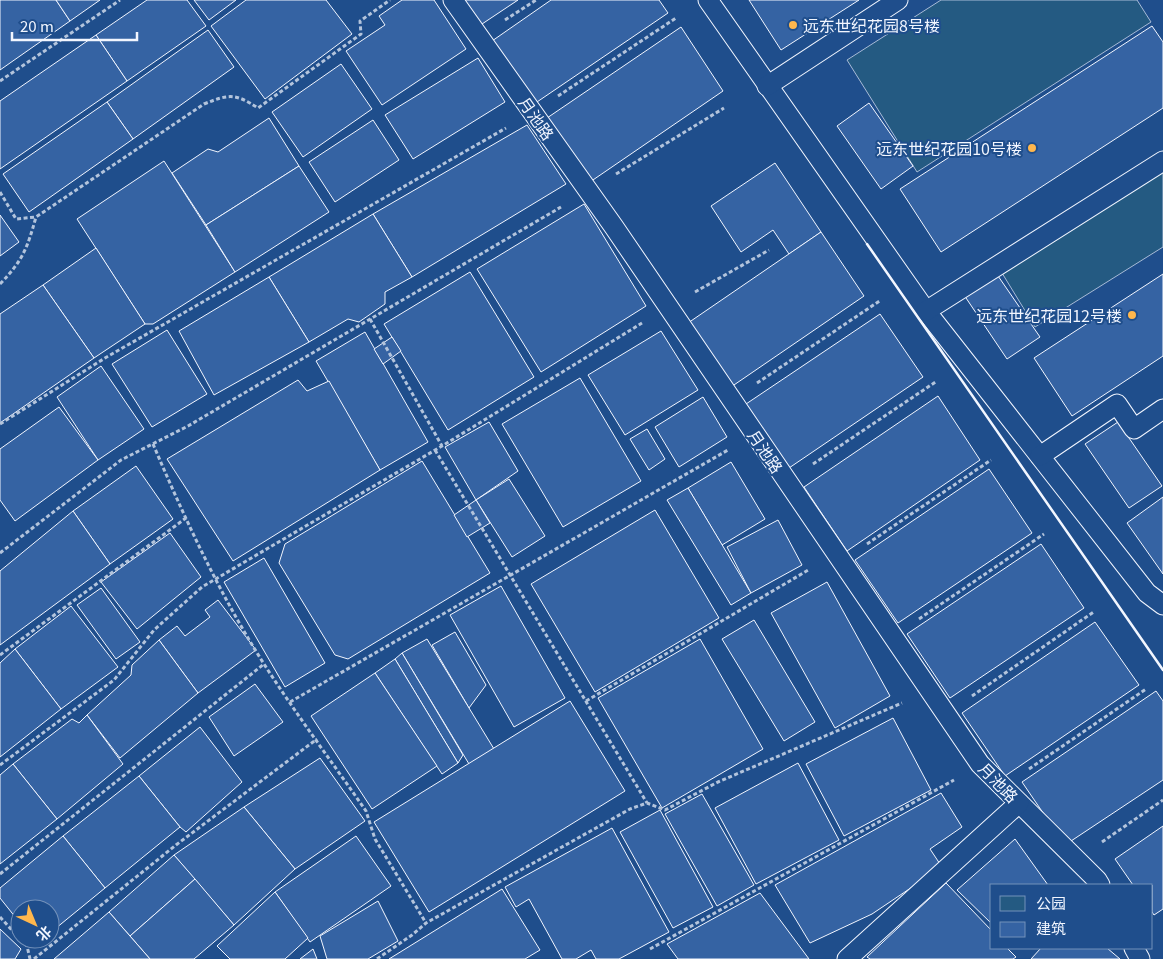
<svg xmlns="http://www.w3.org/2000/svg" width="1163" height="959" font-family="Georgia,'Noto Sans SC',serif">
<rect width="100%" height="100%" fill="#1f4e8c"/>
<g fill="#245a82" stroke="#a8bbd7">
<polygon points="941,0 1137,0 1151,22 917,172 847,60"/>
<polygon points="1163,172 1163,247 1035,327 1002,273"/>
</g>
<g fill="#3563a3" stroke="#f2f6ff">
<polygon points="0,0 56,0 70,21 0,70"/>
<polygon points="56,0 100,0 70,21"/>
<polygon points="147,0 187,0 206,26 127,81 96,35"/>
<polygon points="194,0 236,0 209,20"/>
<polygon points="246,0 326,0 352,34 265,99 211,26"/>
<polygon points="402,0 434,0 466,49 382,105 346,51 385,25 379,16"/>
<polygon points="462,0 518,0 479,26"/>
<polygon points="551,0 659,0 668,13 534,104 492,41"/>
<polygon points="749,0 859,0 781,50"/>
<polygon points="1152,26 1163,42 1163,108 941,252 900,189"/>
<polygon points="681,27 723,91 590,182 547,118"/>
<polygon points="208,30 234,67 133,139 107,102"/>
<polygon points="96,35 127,81 0,169 0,101"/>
<polygon points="478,58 505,102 413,159 385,115"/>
<polygon points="341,64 372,109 303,157 272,112"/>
<polygon points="107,102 133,139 29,212 3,174"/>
<polygon points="869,103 913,166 881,189 837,126"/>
<polygon points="269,118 299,166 206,225 172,173 208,149 218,152"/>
<polygon points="373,120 399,160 335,202 309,162"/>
<polygon points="527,125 566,184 412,277 373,214"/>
<polygon points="164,161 235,272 153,324 145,324 77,219"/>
<polygon points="775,163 821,232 789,254 773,230 741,252 711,206"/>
<polygon points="299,166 329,212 235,272 206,225"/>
<polygon points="584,204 646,306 541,372 477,269"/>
<polygon points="373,214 412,277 385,292 385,304 359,322 348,319 309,342 269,277"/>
<polygon points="0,215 19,242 0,256"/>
<polygon points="821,232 864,296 731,387 688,323"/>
<polygon points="96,248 145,324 94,358 43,285"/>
<polygon points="470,272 534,377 448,430 384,324"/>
<polygon points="996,273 1040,337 1007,359 964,295"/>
<polygon points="1163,274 1163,356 1072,416 1034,358"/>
<polygon points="269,277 309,342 214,395 179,331"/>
<polygon points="43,285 94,358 0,423 0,314"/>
<polygon points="880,314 923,377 789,468 746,404"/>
<polygon points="167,330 207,394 152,427 112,364"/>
<polygon points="661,331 698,390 625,435 588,375"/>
<polygon points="365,332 428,442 380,470 316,361"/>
<polygon points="392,337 401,351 383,364 374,349"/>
<polygon points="101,366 144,429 98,460 57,397"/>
<polygon points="580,378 641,481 563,527 502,424"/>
<polygon points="298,380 307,391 329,381 380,470 233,561 167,459"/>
<polygon points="938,396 980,460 847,551 804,487"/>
<polygon points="703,397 727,437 679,467 655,427"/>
<polygon points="59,407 98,460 15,521 0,500 0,449"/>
<polygon points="489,422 518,471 476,500 445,447"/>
<polygon points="1118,422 1162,486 1129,508 1085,444"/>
<polygon points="647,429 665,459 649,470 630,439"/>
<polygon points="422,461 490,573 348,659 335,655 279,563 285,544"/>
<polygon points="731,462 765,519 722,545 688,488"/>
<polygon points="136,466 173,519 110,564 73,511"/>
<polygon points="989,469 1032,533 898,623 855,560"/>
<polygon points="509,479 545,536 512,557 476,500"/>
<polygon points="688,488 751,593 731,605 667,500"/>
<polygon points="1163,497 1163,574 1127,523"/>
<polygon points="476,500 490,523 467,537 454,515"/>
<polygon points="655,510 719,618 595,692 531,584"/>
<polygon points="73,511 110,564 0,645 0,571"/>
<polygon points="778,520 802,565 751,593 727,547"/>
<polygon points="170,533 201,577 137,629 101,582"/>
<polygon points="1041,544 1084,608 950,698 907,634"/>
<polygon points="264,558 325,663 285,687 224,582"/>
<polygon points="827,582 890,696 835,728 771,613"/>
<polygon points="501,586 565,698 514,727 450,615"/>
<polygon points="101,588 140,642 116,659 77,605"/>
<polygon points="218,600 256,650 198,693 159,640 177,626 185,636 210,617 205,610"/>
<polygon points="71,606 118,667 61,709 15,649"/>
<polygon points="754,620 815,722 784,741 722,639"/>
<polygon points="1095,622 1139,685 1005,776 962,713"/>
<polygon points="455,632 486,685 469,708 432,645"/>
<polygon points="427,639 494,749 469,764 402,653"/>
<polygon points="700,639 763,749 662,808 598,698"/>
<polygon points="159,640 198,693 120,758 87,715 131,675 132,665"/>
<polygon points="15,649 61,709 0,757 0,663"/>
<polygon points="402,653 463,755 458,763 395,659"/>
<polygon points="395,659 458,763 442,774 375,673"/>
<polygon points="375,673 437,766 372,809 311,716"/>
<polygon points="255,684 283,722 234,756 209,717"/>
<polygon points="1156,691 1163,701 1163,780 1065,845 1022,782"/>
<polygon points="570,701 625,791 429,912 374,822"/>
<polygon points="87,715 123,764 57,819 13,764 72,719 79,723"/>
<polygon points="893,718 931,790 844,836 806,764"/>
<polygon points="200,727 242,782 186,832 180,827 139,776"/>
<polygon points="320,758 365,821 295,869 244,807"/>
<polygon points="798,763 839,840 756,884 715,808"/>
<polygon points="13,764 57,819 0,864 0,775"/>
<polygon points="139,776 180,827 105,888 63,836"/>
<polygon points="941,793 962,827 930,849 942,867 872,914 810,943 775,885"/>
<polygon points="702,794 754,885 717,906 665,814"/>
<polygon points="244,807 295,869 234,925 174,855"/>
<polygon points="660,810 713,907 673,928 620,832"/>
<polygon points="1163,826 1163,909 1154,915 1152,912 1152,885 1133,885 1115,859"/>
<polygon points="612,828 669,932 619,959 596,959 591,950 576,959 562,959 529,899 516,907 505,887"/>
<polygon points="63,836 105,888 50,933 50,909 20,909 20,923 0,898 0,888"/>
<polygon points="356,836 391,886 310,942 275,892"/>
<polygon points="1015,839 1048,885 992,885 992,924 957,890"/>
<polygon points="174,855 195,879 130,936 109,912"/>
<polygon points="195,879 234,925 194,959 150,959 130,936"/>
<polygon points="946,883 992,931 992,948 1007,948 1016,957 1013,959 870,959 867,957"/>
<polygon points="502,889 540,950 525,959 389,959"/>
<polygon points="275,892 308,938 285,959 230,959 217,946"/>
<polygon points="760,893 809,959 678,959 667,944"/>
<polygon points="378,901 398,941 368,959 327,959 320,936"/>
<polygon points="109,912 150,959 54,959"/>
<polygon points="0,929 21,949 15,959 0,959"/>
<polygon points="1041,948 1107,948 1120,959 1031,959"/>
<polygon points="313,949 317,959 300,959"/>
</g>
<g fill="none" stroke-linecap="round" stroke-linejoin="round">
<g stroke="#f2f6ff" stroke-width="21">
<g id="service">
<polyline points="453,0 614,227 980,764 1097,880 1100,885"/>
<polyline points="708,0 926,311 1147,593 1163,605"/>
<polyline points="767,86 898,0"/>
<polyline points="926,311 1163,161"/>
<polyline points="1040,456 1117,404 1134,429 1163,409"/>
<polyline points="1134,948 1140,959"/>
<polyline points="847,959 1019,803"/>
</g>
</g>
<g stroke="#b3c4dc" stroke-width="3" stroke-dasharray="4 2.5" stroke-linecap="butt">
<polyline points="505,20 536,0"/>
<polyline points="0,81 120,0"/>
<polyline points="558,96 676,18"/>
<polyline points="616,174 724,108"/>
<polyline points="0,192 16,219 36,217"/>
<path d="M0,284C23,260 27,249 36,217L204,104C229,94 235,93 258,108L361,34L360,21L390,0"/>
<polyline points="695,292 769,250"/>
<polyline points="370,319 442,446"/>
<polyline points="757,383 881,300"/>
<polyline points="0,424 105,358 506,128"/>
<path d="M153,444C185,519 220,595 264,664C296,714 332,762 366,811L375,839L426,923"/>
<polyline points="435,450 647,803"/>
<polyline points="813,464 937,381"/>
<polyline points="867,544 991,460"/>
<polyline points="0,553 121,460 188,426 561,207"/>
<polyline points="919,619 1044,534"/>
<polyline points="0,655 186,518"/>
<polyline points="972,696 1095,611"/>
<polyline points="586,701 810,569"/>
<polyline points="290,702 728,450"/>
<polyline points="0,765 114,680 154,630 202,587 442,446 642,323"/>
<polyline points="1029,769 1146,689"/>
<polyline points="1102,842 1163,800"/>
<polyline points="0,874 264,664"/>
<polyline points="0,917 20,939"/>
<polyline points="20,939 27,946 30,959"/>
<polyline points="650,949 954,780"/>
<polyline points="34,959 176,845 317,739"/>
<polyline points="377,959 412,935 426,923 630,809 647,803 665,810 718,782 902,703"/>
</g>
<use href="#service" stroke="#1f4e8c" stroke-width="19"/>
<polyline stroke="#f2f6ff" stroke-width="2.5" points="867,244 1163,670"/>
</g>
<g fill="#ffb74d" stroke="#1f4e8c" stroke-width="2">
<circle cx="793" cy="25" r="5"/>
<circle cx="1032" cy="148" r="5"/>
<circle cx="1132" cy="315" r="5"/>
</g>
<g text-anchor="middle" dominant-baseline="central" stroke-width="4" stroke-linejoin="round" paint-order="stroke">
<g font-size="16" fill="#f2f6ff" stroke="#1f4e8c" text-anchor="end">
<text x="803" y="25" text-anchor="start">远东世纪花园8号楼</text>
<text x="1022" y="148">远东世纪花园10号楼</text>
<text x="1122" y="315">远东世纪花园12号楼</text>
</g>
<g font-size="16" fill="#f2f6ff" stroke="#1f4e8c">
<text transform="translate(537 118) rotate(55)">月池路</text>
<text transform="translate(766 451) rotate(56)">月池路</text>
<text transform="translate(999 782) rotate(46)">月池路</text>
</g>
</g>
<rect x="990" y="884" width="162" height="65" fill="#1f4e8c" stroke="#7391ba"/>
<rect x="1000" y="896" width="25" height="15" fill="#245a82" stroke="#7391ba"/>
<text x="1036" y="909" font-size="15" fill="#f2f6ff">公园</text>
<rect x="1000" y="922" width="25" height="15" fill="#3563a3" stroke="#7391ba"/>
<text x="1036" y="934" font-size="15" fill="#f2f6ff">建筑</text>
<g transform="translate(35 924) rotate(136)"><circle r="24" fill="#1f4e8c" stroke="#7391ba"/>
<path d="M0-4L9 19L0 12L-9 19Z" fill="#ffb74d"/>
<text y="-8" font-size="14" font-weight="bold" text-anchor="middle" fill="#f2f6ff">北</text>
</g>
<path d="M12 32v8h125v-8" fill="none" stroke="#f2f6ff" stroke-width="2.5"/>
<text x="20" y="32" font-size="15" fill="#f2f6ff" stroke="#1f4e8c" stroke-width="4" paint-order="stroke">20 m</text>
</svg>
